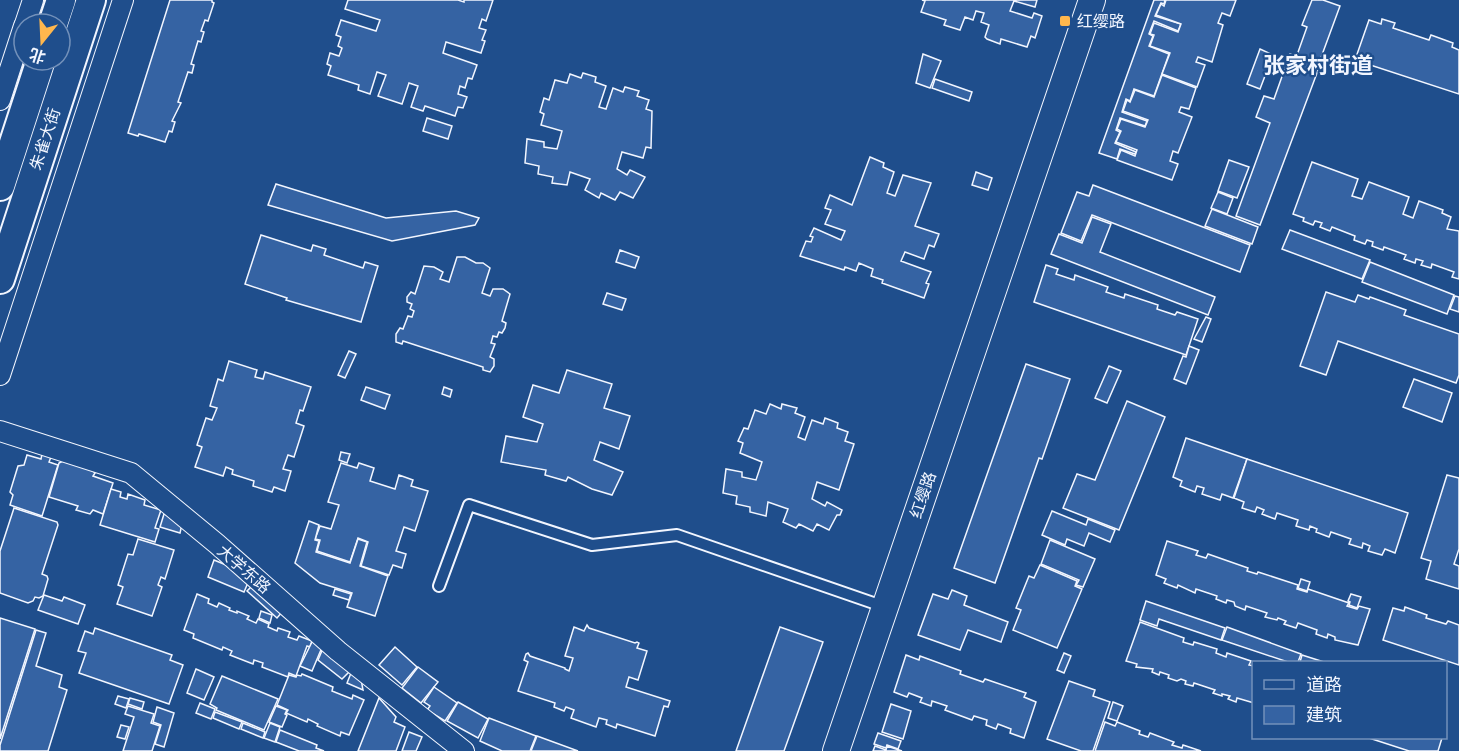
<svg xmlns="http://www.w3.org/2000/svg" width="1459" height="751" font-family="Helvetica,'Noto Sans SC',sans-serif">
<rect width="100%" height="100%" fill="#1f4e8c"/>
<g fill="#3563a3" stroke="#f2f6ff" stroke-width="1.5">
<polygon points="170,0 212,0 212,2 214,3 208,21 205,20 201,31 204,32 201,42 198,41 191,64 194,65 192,73 188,72 178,102 181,103 172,121 175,122 172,132 169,131 165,142 139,134 138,136 128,133"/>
<polygon points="348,0 458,0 464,2 464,0 493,0 486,21 482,19 479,28 486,30 482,40 485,41 481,53 446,42 443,53 477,65 472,79 468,78 465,88 460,86 458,94 467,97 463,108 458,107 455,116 425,106 423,111 411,107 418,86 409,83 402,104 378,96 386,75 377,72 370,94 358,90 359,85 328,75 331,66 327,64 330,53 339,56 342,48 338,46 341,37 336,35 341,20 376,31 380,20 345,9"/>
<polygon points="922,0 1037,0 1035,7 1014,1 1010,11 1032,18 1034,13 1042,16 1035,38 1031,36 1027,47 1001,39 1000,44 987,39 985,37 989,25 981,22 984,13 976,11 973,20 965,17 960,30 944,25 946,20 921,12 925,1"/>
<polygon points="1154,0 1165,0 1164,4 1161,3 1155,16 1181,24 1178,31 1154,21 1149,34 1153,36 1149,46 1169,54 1154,96 1134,89 1130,101 1126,99 1122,112 1147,121 1145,126 1120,118 1116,130 1120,132 1115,143 1136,152 1135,154 1120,149 1117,159 1099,153"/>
<polygon points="1166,0 1236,0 1230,16 1222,13 1218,23 1223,25 1212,62 1198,57 1196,62 1205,65 1197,87 1162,74 1170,53 1150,46 1154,35 1150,34 1154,23 1178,32 1181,24 1156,15 1161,4 1164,6"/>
<polygon points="1312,0 1323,0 1340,6 1319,63 1297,55 1307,27 1302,25"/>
<polygon points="1382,19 1395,23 1393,28 1429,40 1431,35 1453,43 1452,47 1459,50 1459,94 1355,60 1369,20 1381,24"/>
<polygon points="1260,49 1273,55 1260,89 1247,84"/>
<polygon points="923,54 941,61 930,88 916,83"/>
<polygon points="1290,54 1320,65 1260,225 1236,216 1270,123 1256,117 1264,96 1274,99"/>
<polygon points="583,73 596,77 595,82 606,86 599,107 606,109 613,88 623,92 625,87 639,91 637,96 649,100 646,109 652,111 651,148 646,147 643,158 622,152 617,169 627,175 630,170 645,177 633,198 620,192 615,200 601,193 599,198 585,190 590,179 570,172 567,185 552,183 553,177 538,174 539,166 525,163 527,139 544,142 544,147 557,149 562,131 541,125 544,114 540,112 544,98 549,100 555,80 567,83 570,74 581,78"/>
<polygon points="1162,75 1196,88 1189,109 1181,107 1179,112 1192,117 1178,153 1173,151 1170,161 1178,164 1172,180 1117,160 1121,150 1135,156 1137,150 1116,142 1121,131 1117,129 1121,119 1145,127 1148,120 1123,111 1127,100 1130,102 1135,90 1154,97"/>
<polygon points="935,79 972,92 969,101 932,88"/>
<polygon points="427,118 452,126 448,139 423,131"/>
<polygon points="870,157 884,163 883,167 894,172 887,193 895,196 903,175 931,183 915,226 939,234 934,247 929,245 924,259 905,252 901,261 931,272 926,283 929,284 924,298 882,283 883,280 871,276 873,269 859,263 856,271 845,267 844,270 800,256 806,241 811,242 813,237 810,236 814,228 841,240 845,231 825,224 831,210 825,208 830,195 852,205"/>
<polygon points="1229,160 1249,167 1237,198 1218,191"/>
<polygon points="1312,162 1358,179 1352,196 1362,199 1369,182 1409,197 1403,214 1413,218 1419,201 1443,210 1442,213 1451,217 1447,229 1459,231 1459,279 1452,277 1454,272 1432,264 1431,268 1421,265 1423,261 1416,259 1415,263 1404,259 1406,255 1384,247 1383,250 1372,246 1373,242 1367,240 1365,244 1354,240 1355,236 1332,227 1330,231 1320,227 1322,223 1315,221 1313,225 1303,221 1304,218 1293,214"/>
<polygon points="976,172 992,178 988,190 972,185"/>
<polygon points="276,184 386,218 456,211 479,218 475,225 392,241 268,205"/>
<polygon points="1093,185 1250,245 1240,272 1092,215 1081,241 1061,233 1077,192 1089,196"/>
<polygon points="1218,192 1233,198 1227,214 1211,208"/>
<polygon points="1212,209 1258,227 1252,244 1205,226"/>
<polygon points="1092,217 1111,224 1100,252 1215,297 1208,315 1051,254 1059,234 1082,243"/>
<polygon points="1290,230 1370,260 1362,279 1282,249"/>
<polygon points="261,235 311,251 313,245 326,249 324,255 363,268 365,262 378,266 361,322 286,300 287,298 245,284"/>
<polygon points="620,250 639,257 635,268 616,262"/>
<polygon points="457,257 465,257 476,263 483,263 490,268 482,293 490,296 493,289 503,289 510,294 502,321 506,323 505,328 502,333 499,332 497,337 493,336 491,343 495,344 490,357 494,359 494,366 490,372 483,370 483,367 403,341 402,344 396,342 396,334 400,328 403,329 408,316 412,317 414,311 410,309 412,304 407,302 407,297 411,292 415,294 424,266 434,267 443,272 440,279 449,282"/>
<polygon points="1370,262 1454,295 1447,314 1362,282"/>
<polygon points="1046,265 1058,269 1056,274 1074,280 1075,275 1108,287 1106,292 1124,298 1125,294 1158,305 1157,309 1175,315 1177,312 1198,319 1186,355 1034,302"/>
<polygon points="1326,292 1355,302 1358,295 1369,299 1370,297 1406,310 1404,315 1459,334 1459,375 1456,383 1338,341 1326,375 1300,366"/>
<polygon points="607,293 626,299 622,310 603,304"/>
<polygon points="1455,296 1459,297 1459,312 1450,309"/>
<polygon points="1206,317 1211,319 1202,342 1194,339"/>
<polygon points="1189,346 1199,350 1186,384 1174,379 1183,356 1186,357"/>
<polygon points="349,351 356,354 345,378 338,375"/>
<polygon points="229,361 257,370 255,377 263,379 265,372 311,387 303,411 300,410 296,423 304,426 294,457 288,455 283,469 291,471 285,491 274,487 272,492 253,486 254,481 232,474 233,470 226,467 223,476 195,467 202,447 197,445 206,418 212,420 217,408 210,406 218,379 223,381"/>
<polygon points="1026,364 1070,379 1042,459 1039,458 995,583 954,568"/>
<polygon points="1109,366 1121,371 1107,403 1095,398"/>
<polygon points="567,370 612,384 604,408 630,416 619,449 600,442 594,460 623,472 612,495 592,489 568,477 566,481 545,475 546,470 501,462 506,436 537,442 543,424 523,417 533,385 559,393"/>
<polygon points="1414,379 1452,393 1442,422 1403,407"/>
<polygon points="366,387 390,395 385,409 361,400"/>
<polygon points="444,387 452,390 450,397 442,394"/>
<polygon points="1127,401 1165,417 1119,530 1063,508 1077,474 1095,480"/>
<polygon points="770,404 781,409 782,404 797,408 795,413 805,417 798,437 805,440 812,420 823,424 825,418 838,423 837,428 848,432 845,441 854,444 839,490 817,482 812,499 825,506 827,502 842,510 840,515 837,515 829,530 817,524 813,531 799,524 796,528 783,522 788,509 768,502 766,516 750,512 750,507 736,504 737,496 723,493 726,469 742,472 742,477 756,480 762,462 740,453 743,443 738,441 744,428 748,429 755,410 766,414"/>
<polygon points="1186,438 1247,459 1233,498 1222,494 1220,500 1202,494 1204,488 1197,486 1195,492 1180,486 1182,481 1173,477"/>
<polygon points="341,452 350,454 347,463 339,460"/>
<polygon points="42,454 51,457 49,462 58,465 42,516 10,505 13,495 10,492 18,466 24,465 27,455 41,459"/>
<polygon points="1247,459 1408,513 1395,553 1385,549 1382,555 1368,551 1370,546 1363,543 1362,548 1349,544 1351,539 1331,532 1329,537 1316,532 1317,529 1310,526 1309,530 1296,526 1298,520 1277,513 1275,519 1262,514 1264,510 1257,507 1255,512 1242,508 1244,502 1234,498"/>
<polygon points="63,461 92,470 95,473 93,476 113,483 103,514 93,510 90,514 76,510 78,506 49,497 59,463"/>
<polygon points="341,463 357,468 359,463 374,468 370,481 395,489 399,475 413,480 411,486 428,491 415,531 404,527 396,551 406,554 402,568 393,565 389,575 361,566 368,542 358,538 350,562 317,551 320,540 315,539 320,526 331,529 339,505 328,502"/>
<polygon points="1447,475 1459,478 1459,549 1454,564 1459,566 1459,589 1426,579 1431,561 1421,558"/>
<polygon points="111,489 121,492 120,497 127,499 128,494 145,500 144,505 161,510 155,528 159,529 155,542 100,525"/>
<polygon points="14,508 57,522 58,525 42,574 47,576 48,579 43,596 39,598 35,597 33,601 28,603 0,593 0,551"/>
<polygon points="1052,511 1086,525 1088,519 1115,530 1110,542 1089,533 1084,546 1067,539 1065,545 1042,535"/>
<polygon points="164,514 171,516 182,524 180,533 160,527"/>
<polygon points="309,521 319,525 315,540 319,541 316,552 350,563 358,539 367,542 360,566 388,576 375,616 347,607 352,593 320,583 295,563"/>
<polygon points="138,539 174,550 165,579 161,577 158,585 162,587 152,616 117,604 123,587 118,585 128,554 133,555"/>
<polygon points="1050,540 1095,559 1083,587 1076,585 1079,580 1041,564"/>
<polygon points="1167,541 1198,551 1196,555 1206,558 1208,554 1248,568 1247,571 1257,574 1258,572 1298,585 1297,589 1307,592 1308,589 1349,603 1347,606 1357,609 1359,606 1370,609 1358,645 1335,640 1335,637 1328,634 1327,638 1316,634 1317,630 1298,623 1296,628 1284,624 1286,621 1278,618 1277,620 1265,617 1267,613 1246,606 1245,610 1235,606 1234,602 1227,600 1226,603 1216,599 1217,596 1196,589 1195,593 1178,585 1177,588 1164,583 1166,579 1156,575"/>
<polygon points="214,560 243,572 250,578 244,592 208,577"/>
<polygon points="1040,565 1077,581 1075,586 1082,589 1057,648 1013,630 1021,610 1016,608 1029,576 1034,578"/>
<polygon points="1301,579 1310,582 1307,591 1298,588"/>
<polygon points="254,584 283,611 277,618 247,591"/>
<polygon points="335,589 351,594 349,600 333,595"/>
<polygon points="952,590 967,596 964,605 1008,622 1001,642 968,630 960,650 918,635 933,594 948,599"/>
<polygon points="197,594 209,599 208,603 217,607 219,603 230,608 229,610 237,613 237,611 249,616 247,619 256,623 258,619 269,624 268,627 277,631 278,628 290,632 288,637 297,640 299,636 312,641 310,647 307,646 296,676 289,673 288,677 262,667 263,663 254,660 253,664 230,655 232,651 223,647 222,650 193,638 194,634 184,630"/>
<polygon points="1351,594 1361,597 1357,608 1349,605 1350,602 1348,601"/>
<polygon points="44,595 62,601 64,597 85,605 78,624 38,610"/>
<polygon points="1146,601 1225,628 1221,640 1159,619 1157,626 1140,620"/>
<polygon points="1405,607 1427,615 1426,618 1446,624 1448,621 1459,625 1459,665 1383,640 1393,608 1404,611"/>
<polygon points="261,611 272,615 270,623 259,618"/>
<polygon points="0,618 35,629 0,739"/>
<polygon points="1140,622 1184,638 1183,642 1193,645 1194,642 1217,649 1216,653 1226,657 1227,653 1251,661 1249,665 1254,666 1254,703 1237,698 1236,702 1228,699 1230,696 1222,694 1222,696 1213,693 1215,690 1194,683 1193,686 1185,684 1186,681 1181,679 1177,681 1168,678 1169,675 1160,672 1159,675 1152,672 1153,669 1136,667 1137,664 1126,661"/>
<polygon points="587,625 589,628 635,643 637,642 639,643 637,648 647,651 638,680 629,677 626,687 670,701 668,707 664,706 655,736 617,724 616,728 606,724 607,720 599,718 596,727 571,718 574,710 566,707 564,711 554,707 555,703 518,691 528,662 524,660 526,654 528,653 530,656 565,668 565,669 569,671 573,658 565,656 574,627 584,631"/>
<polygon points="780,627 823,642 784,751 736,751"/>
<polygon points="1227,627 1301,654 1298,662 1288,662 1222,640"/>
<polygon points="95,628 172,655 170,660 183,665 169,704 79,673 86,653 78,651 85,631 93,634"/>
<polygon points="36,630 46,633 36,666 62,675 59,687 67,690 48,751 0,751 0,745"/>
<polygon points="314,638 323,645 312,671 300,666"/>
<polygon points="324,646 351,670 342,679 318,660"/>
<polygon points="395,647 417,667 402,685 379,665"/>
<polygon points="1064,653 1071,656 1064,673 1057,670"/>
<polygon points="906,655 919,660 920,656 961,671 960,674 983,682 985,679 1026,693 1024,697 1036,702 1024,738 1010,733 1011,729 998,724 996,729 986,725 987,720 974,716 972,720 945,710 947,706 932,701 931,706 920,702 922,698 909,693 907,697 894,692"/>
<polygon points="1302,655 1324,662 1300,662"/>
<polygon points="418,667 438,682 421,703 402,688"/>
<polygon points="196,669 214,677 204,700 187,693"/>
<polygon points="351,673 361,679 363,690 347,683"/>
<polygon points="302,674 333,687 332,691 352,699 353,695 364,700 349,735 341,732 340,736 317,726 318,724 308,719 307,722 286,713 288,710 277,705 289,675 296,677 297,675 301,676"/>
<polygon points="222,676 278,699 264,730 216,710 217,708 210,704"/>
<polygon points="1069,681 1095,690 1093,696 1110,702 1093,751 1081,751 1047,739"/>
<polygon points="434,687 457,703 445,721 427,710 430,706 424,702"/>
<polygon points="118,696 129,699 126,708 115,704"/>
<polygon points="130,698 144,702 142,709 128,704"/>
<polygon points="379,698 396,717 394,722 405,727 396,751 358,751"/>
<polygon points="458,702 488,719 478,738 447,721"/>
<polygon points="1113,702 1123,706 1117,721 1108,718"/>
<polygon points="200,703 215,709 211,719 196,713"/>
<polygon points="891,704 911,711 903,739 882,732"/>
<polygon points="128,706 154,714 151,723 160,726 152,751 123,751 134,717 125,714"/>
<polygon points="276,706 287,710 285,714 287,715 282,727 269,722"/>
<polygon points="157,707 174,713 164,747 155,744 161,725 153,722"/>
<polygon points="215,712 242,722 239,729 213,718"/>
<polygon points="489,718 536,736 530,751 502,751 480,741"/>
<polygon points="1105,722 1115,726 1117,722 1140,731 1139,734 1148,737 1150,733 1174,742 1172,745 1182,748 1183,745 1201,751 1095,751"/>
<polygon points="243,723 265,732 263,738 241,729"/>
<polygon points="270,723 280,727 275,742 264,738"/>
<polygon points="121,725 129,727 125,739 117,737"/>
<polygon points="280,730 317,745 316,748 324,751 299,751 276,742"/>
<polygon points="409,732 422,737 416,751 402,751"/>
<polygon points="878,733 901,741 898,749 887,745 886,748 874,744"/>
<polygon points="537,736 578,751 531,751"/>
<polygon points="1369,738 1442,738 1438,751 1409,751"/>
<polygon points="875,746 886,750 887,746 902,751 873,751"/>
</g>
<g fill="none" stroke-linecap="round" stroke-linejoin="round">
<g stroke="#f2f6ff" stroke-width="14">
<polyline id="service" points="439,586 469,505 592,545 677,535 885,607"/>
</g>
<g stroke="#f2f6ff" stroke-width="22">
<g id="minor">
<polyline points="25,24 33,0"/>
<polyline points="0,100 24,26"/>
<polyline points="0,375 123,0"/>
<polyline points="0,431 131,473 217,544 338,651 464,751"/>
</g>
</g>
<g stroke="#f2f6ff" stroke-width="28">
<polyline id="tertiary" points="836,751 1092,0"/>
</g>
<g stroke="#f2f6ff" stroke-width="32">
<g id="secondary">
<polyline points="53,24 61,0"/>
<polyline points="0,186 41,60"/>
<polyline points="0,279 91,0"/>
</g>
</g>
<use href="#service" stroke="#1f4e8c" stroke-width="10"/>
<use href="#minor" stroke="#1f4e8c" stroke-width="20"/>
<use href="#tertiary" stroke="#1f4e8c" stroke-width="26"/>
<use href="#secondary" stroke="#1f4e8c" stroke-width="28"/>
</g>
<rect fill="#ffb74d" stroke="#1f4e8c" stroke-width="2" x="1059" y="15" width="12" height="12" rx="3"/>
<g text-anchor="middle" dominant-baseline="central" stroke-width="4.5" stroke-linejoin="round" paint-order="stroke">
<g font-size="16" fill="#f2f6ff" stroke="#1f4e8c" text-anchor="start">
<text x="1077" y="21">红缨路</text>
</g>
<g font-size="16" fill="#f2f6ff" stroke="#1f4e8c">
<text transform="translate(45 139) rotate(-72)">朱雀大街</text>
<text transform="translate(923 495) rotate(-71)">红缨路</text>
<text transform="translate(244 569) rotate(41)">大学东路</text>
</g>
<g font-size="22" font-weight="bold" fill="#f2f6ff" stroke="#1f4e8c">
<text x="1318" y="65">张家村街道</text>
</g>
</g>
<rect x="1252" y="661" width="195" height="78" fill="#1f4e8c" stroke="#7391ba" stroke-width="1.5"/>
<rect x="1264" y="680" width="30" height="9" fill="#1f4e8c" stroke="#7391ba" stroke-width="1.5"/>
<text x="1306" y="691" font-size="18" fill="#f2f6ff">道路</text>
<rect x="1264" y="706" width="30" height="18" fill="#3563a3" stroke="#7391ba" stroke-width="1.5"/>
<text x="1306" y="721" font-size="18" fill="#f2f6ff">建筑</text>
<g transform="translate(42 42) rotate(198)"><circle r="28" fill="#1f4e8c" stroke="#7391ba" stroke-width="1.5"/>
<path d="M0-4.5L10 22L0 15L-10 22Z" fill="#ffb74d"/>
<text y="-9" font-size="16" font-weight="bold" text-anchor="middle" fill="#f2f6ff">北</text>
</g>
</svg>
